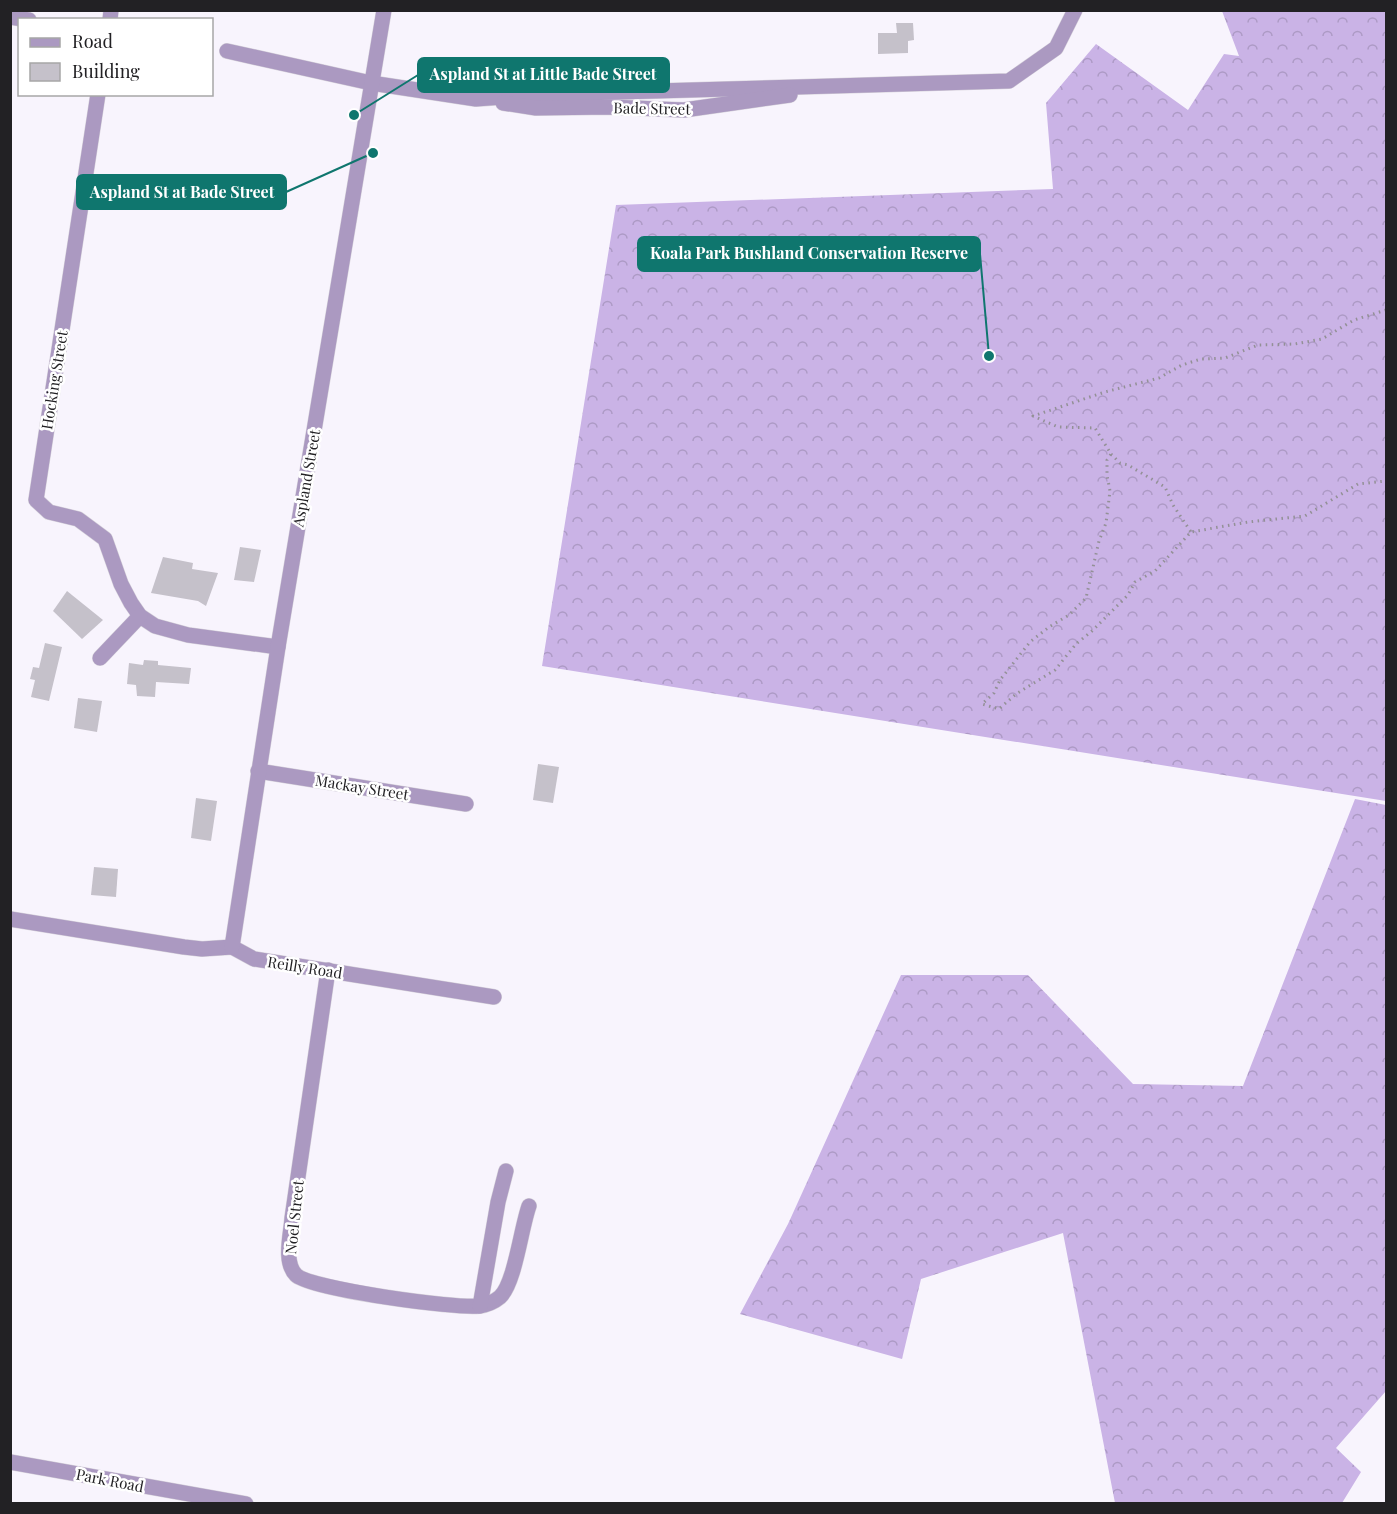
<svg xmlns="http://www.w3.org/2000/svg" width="1397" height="1514" font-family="'Playfair Display',serif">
<defs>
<pattern id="forest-crowns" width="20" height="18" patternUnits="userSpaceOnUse" patternTransform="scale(1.5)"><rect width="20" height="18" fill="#cab3e6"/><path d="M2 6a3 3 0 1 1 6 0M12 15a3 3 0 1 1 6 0" fill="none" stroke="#ad9ac5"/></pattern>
</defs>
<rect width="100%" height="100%" fill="#f8f4fd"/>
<g fill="url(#forest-crowns)">
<polygon points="1222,11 1386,11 1386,801 542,666 616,205 1053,189 1046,103 1096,44 1188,110 1224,54 1239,56"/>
<polygon points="1355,799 1386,805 1386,1391 1336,1448 1361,1472 1342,1503 1115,1503 1063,1233 921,1279 902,1359 740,1314 788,1224 901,975 1028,975 1133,1084 1243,1086"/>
</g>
<g fill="#c5c1ca">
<polygon points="896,23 913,23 914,40 908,41 908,53 878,54 878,33 897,33"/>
<polygon points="240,547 261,550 254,582 234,580"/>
<polygon points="163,557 193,563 192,569 218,573 206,606 198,601 151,593"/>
<polygon points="67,591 103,620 82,639 53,611"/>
<polygon points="45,643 62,647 49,701 31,697 35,680 30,679 33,667 39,668"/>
<polygon points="144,660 158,661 158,665 191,668 189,684 156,682 155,697 137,696 136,685 127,684 129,663 143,665"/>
<polygon points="78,698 102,701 97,732 74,728"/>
<polygon points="538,764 559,767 553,803 533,800"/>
<polygon points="196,798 217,801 211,841 191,838"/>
<polygon points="94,867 118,869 116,897 91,895"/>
</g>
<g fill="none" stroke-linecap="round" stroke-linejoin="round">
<g stroke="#d6d2da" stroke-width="16">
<g id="minor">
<polyline points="10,17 29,20"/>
<polyline points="110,20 111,10"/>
<polyline points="227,51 371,83 476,99 547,94 1009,81 1056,48 1075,10"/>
<polyline points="98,94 36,500 49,512 78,519 105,539 121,584 131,603 140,616 155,626 188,635 278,647"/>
<polyline points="503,103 536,108 610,107 684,110 790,95"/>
<polyline points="100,658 140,616"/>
<polyline points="258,771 466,804"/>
<polyline points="10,919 184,947 202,949 232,947 254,959 494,997"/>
<polyline points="232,947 278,647 384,10"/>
<path d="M328,970L292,1218C291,1234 283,1262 296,1275C310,1289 456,1309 479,1306C487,1305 494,1302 500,1297C515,1283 521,1228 529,1206"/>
<polyline points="480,1306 498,1202 506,1171"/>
<polyline points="10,1462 246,1504"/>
</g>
</g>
<g stroke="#939096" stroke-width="3" stroke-dasharray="1.5 4.5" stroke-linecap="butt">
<polyline points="1386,310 1354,320 1322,339 1295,344 1258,345 1225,358 1201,359 1182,365 1159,378 1105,392 1033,416 1058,427 1095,428 1111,454 1107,460 1107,475 1110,491 1106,523 1099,541 1086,598 1069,615 1049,627 1030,642 1000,680 994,693 982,704 999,709 1016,694 1055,670 1076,644 1092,631 1128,595 1135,582 1155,571 1191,532 1248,522 1305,516 1358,484 1386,481"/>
<polyline points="1111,454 1120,463 1128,465 1165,487 1173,505 1191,532"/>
</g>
<use href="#minor" stroke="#ab99c1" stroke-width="15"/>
</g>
<g text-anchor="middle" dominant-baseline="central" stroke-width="5" stroke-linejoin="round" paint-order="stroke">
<g font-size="15" fill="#222124" stroke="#fff">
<text transform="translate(652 108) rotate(1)">Bade Street</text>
<text transform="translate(54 380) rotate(-81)">Hocking Street</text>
<text transform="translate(306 478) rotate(-80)">Aspland Street</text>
<text transform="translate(362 787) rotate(9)">Mackay Street</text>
<text transform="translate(305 967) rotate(9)">Reilly Road</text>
<text transform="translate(294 1217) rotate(-84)">Noel Street</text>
<text transform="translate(110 1480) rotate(11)">Park Road</text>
</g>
</g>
<path fill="none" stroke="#0f766e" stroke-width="2" d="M354 115L418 75M373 153L286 192M989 356L980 254"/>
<g fill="#0f766e" stroke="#fff" stroke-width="2">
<circle cx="354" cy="115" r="6"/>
<circle cx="373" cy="153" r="6"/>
<circle cx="989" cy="356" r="6"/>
</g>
<g fill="#0f766e" stroke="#0f766e" stroke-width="2">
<rect x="418" y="58" width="251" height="34" rx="6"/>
<rect x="77" y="175" width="209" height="34" rx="6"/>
<rect x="638" y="237" width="342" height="34" rx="6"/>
</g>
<g font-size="16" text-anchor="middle" font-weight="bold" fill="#fff">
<text x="543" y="80">Aspland St at Little Bade Street</text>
<text x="182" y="198">Aspland St at Bade Street</text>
<text x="809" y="259">Koala Park Bushland Conservation Reserve</text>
</g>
<rect width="1397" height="1514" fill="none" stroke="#222124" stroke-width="24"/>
<rect x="18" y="18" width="195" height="78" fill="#ffffff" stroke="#a7a6a7" stroke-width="1.5"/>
<rect x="30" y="38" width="30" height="9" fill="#ab99c1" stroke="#a7a6a7" stroke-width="1.5"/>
<text x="72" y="48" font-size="18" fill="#222124">Road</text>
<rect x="30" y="63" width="30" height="18" fill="#c5c1ca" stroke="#a7a6a7" stroke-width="1.5"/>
<text x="72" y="78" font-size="18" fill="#222124">Building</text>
</svg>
